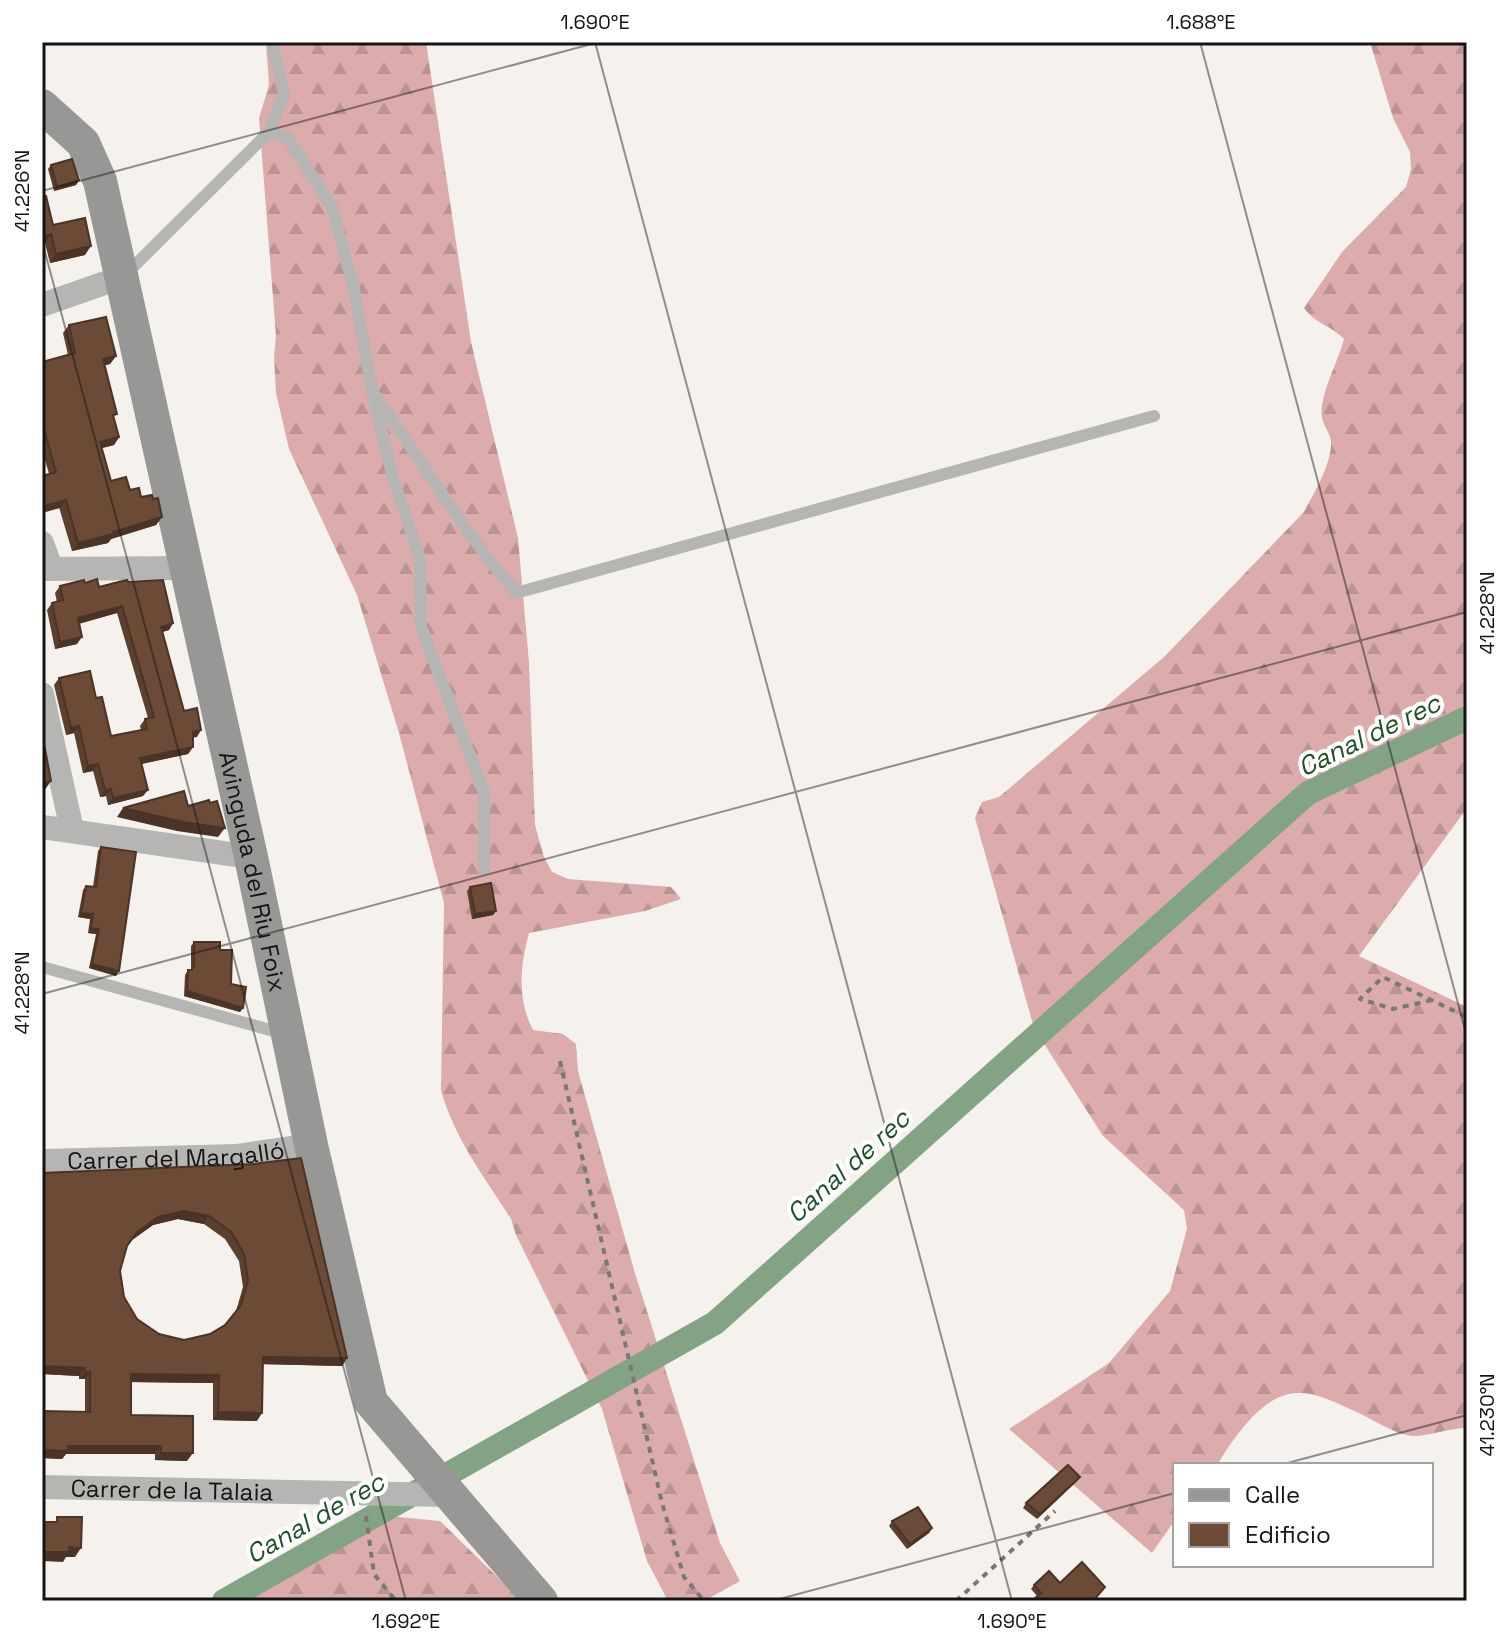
<svg xmlns="http://www.w3.org/2000/svg" width="1509" height="1643" font-family="'Space Grotesk',sans-serif">
<defs>
<pattern id="forest-firs" width="22" height="20" patternUnits="userSpaceOnUse" patternTransform="scale(2)"><rect width="22" height="20" fill="#dbacab"/><path d="M5 1l3.5 6h-7zM16 11l3.5 6h-7z" fill="#bb9392"/></pattern>
</defs>
<rect width="100%" height="100%" fill="#f5f2ee"/>
<g fill="url(#forest-firs)">
<path d="M266,42H426L471,342L518,538L529,663L535,825L544,857L552,872L568,879L671,887L681,899L645,911L529,933C520,965 517,1000 533,1030L563,1034L576,1044L578,1071L634,1270L720,1543L740,1581L704,1601H668L647,1561L602,1409L516,1235L511,1219C485,1178 454,1138 441,1090L444,903L399,733L357,595L289,449L276,393L274,357L276,336L259,118L269,85Z"/>
<path d="M1370,42H1467V808L1359,956L1467,1007V1428C1449,1428 1426,1437 1412,1436C1395,1434 1377,1422 1361,1414C1343,1406 1318,1392 1297,1393C1262,1394 1234,1438 1217,1465H1175V1520L1152,1553L1009,1429L1109,1363L1170,1291L1187,1229L1184,1210L1103,1136L1034,1028L975,818L982,802L999,797L1164,657L1304,512C1314,493 1332,464 1331,441C1329,428 1319,424 1322,405C1326,382 1338,361 1344,339C1329,324 1317,325 1304,308L1342,252L1406,187L1411,169L1410,152L1393,118Z"/>
<polygon points="358,1513 440,1521 522,1601 215,1601"/>
</g>
<g fill="none" stroke-linecap="round" stroke-linejoin="round">
<polyline stroke="#83a385" stroke-width="24" points="224,1601 715,1323 1308,793 1467,718"/>
<g stroke="#7a7876" stroke-width="4" stroke-dasharray="6 6" stroke-linecap="butt">
<polyline points="1432,1000 1393,1009 1360,999 1383,977 1467,1017"/>
<polyline points="560,1061 662,1503 684,1577 704,1601"/>
<polyline points="366,1516 374,1574 396,1601"/>
<polyline points="956,1601 1055,1511"/>
</g>
<g stroke="#b5b6b3" stroke-width="12">
<polyline points="269,132 288,138 332,207 354,289 372,391 393,478 420,559 421,627 484,792 484,870"/>
<polyline points="125,275 269,132 284,94 272,42"/>
<path d="M372,391C420,458 462,530 516,593L1154,416"/>
<polyline points="42,967 285,1034"/>
</g>
<g stroke="#b5b6b3" stroke-width="24">
<polyline points="42,305 122,277"/>
<polyline points="42,543 51,568"/>
<polyline points="42,569 187,568"/>
<polyline points="42,694 72,830"/>
<polyline points="42,827 251,857"/>
<path id="s1" d="M42,1161L236,1156L311,1145"/>
<path id="s2" d="M42,1487L448,1495"/>
</g>
<path stroke="#979895" stroke-width="34" id="s3" d="M42,106L83,143L100,181L251,857L311,1145L371,1402L541,1601"/>
</g>
<g fill="#5c402e" fill-rule="evenodd">
<polygon points="51,165 79,180 76,185 54,191 48,169"/>
<polygon points="42,196 53,225 85,255 50,263 45,243 42,244"/>
<polygon points="69,325 116,356 110,364 105,365 114,418 119,437 114,445 102,448 111,481 141,497 153,499 162,517 156,525 111,539 108,543 72,551 42,450 42,362 68,355 63,333"/>
<polygon points="128,582 173,623 169,630 162,632 184,711 197,737 193,737 193,747 188,754 142,764 143,796 108,805 106,796 100,797 93,771 83,773 74,733 66,735 54,685 59,678 96,698 111,736 141,730 140,726 145,719 148,718 117,613 79,624 77,644 55,649 47,610 52,603 57,602 55,593 60,586 85,583 99,587"/>
<polygon points="101,847 116,976 89,968 96,934 88,933 90,919 78,917 83,890 86,886 93,887 98,851"/>
<polygon points="470,887 496,911 493,915 472,919 467,891"/>
<polygon points="194,942 220,950 231,984 243,1008 240,1012 184,996 185,975 188,970 191,970 191,946"/>
<path d="M253,1164L347,1358L342,1366L262,1364L257,1421L213,1420V1383L131,1382V1415L187,1461L155,1460V1454H66L62,1459L42,1458V1411L85,1412V1379H79V1376L42,1374V1173ZM178,1219L204,1224L225,1239L239,1261L243,1287L236,1311L225,1325L210,1334L184,1340L159,1334L137,1319L124,1297L120,1271L127,1246L132,1240L153,1225Z"/>
<polygon points="1077,1481 1037,1519 1023,1508 1026,1503"/>
<polygon points="892,1521 932,1528 929,1533 907,1549 889,1526"/>
<polygon points="1060,1583 1105,1587 1094,1601 1032,1601 1037,1596 1031,1589 1034,1585"/>
</g>
<g fill="#4b3426">
<polygon points="79,180 76,185 54,191 57,187"/>
<polygon points="51,234 45,243 42,244 42,237"/>
<polygon points="91,246 85,255 50,263 56,254"/>
<polygon points="116,356 110,364 97,367 103,359"/>
<polygon points="119,437 114,445 94,450 100,442"/>
<polygon points="66,500 60,508 42,513 42,507"/>
<polygon points="162,517 156,525 111,539 108,543 72,551 78,543"/>
<polygon points="122,606 117,613 73,625 78,618"/>
<polygon points="173,623 169,630 156,634 161,627"/>
<polygon points="82,637 77,644 55,649 60,642"/>
<polygon points="79,726 74,733 66,735 71,728"/>
<polygon points="201,730 197,737 188,738 193,732"/>
<polygon points="193,747 188,754 135,765 140,758"/>
<polygon points="98,764 93,771 83,773 88,766"/>
<polygon points="51,781 44,791 42,791 42,783"/>
<polygon points="111,789 106,796 100,797 105,790"/>
<polygon points="148,790 143,796 108,805 113,798"/>
<polygon points="123,808 225,828 218,837 177,831 117,817"/>
<polygon points="496,911 493,915 472,919 475,914"/>
<polygon points="81,913 93,914 90,919 78,917"/>
<polygon points="91,928 99,929 96,934 88,933"/>
<polygon points="92,964 119,971 116,976 89,968"/>
<polygon points="187,991 243,1008 240,1012 184,996"/>
<polygon points="184,1211 209,1216 204,1224 178,1219 153,1225 132,1240 137,1232 158,1217"/>
<polygon points="263,1357 347,1358 342,1366 257,1364"/>
<polygon points="42,1366 85,1368 79,1376 42,1374"/>
<polygon points="85,1372 90,1372 85,1379 79,1379"/>
<polygon points="131,1374 219,1375 213,1383 126,1382"/>
<polygon points="218,1412 262,1413 257,1421 213,1420"/>
<polygon points="68,1446 161,1446 155,1454 66,1454 62,1459 42,1458 42,1450"/>
<polygon points="161,1453 193,1453 187,1461 155,1460"/>
<polygon points="1080,1477 1077,1481 1037,1519 1040,1514"/>
<polygon points="932,1528 929,1533 907,1549 910,1544"/>
<polygon points="69,1547 81,1548 75,1557 66,1557 63,1562 42,1561 42,1552"/>
</g>
<g fill="#6b4a36" stroke="#4b3426" stroke-width="2" fill-rule="evenodd">
<polygon points="72,159 79,180 57,187 51,165"/>
<polygon points="42,196 46,196 53,225 85,218 91,246 56,254 51,234 42,237"/>
<polygon points="106,317 116,356 103,359 117,414 113,415 119,437 100,442 111,481 126,477 130,490 139,488 141,497 152,495 153,499 158,498 162,517 113,532 113,534 78,543 66,500 42,507 42,476 56,472 42,422 42,362 75,353 69,325"/>
<polygon points="97,579 99,587 127,580 128,582 163,580 173,623 161,627 184,711 197,708 201,730 193,732 193,747 140,758 148,790 113,798 111,789 105,790 98,764 88,766 79,726 71,728 59,678 90,671 96,698 102,697 111,736 147,729 145,719 154,717 122,606 78,618 82,637 60,642 52,603 63,600 60,586 84,580 85,583"/>
<polygon points="42,733 51,781 42,783"/>
<polygon points="184,791 188,806 209,800 210,803 217,801 225,828 183,822 123,808"/>
<polygon points="101,847 136,852 119,971 92,964 99,929 91,928 93,914 81,913 86,886 96,887"/>
<polygon points="491,883 496,911 475,914 470,887"/>
<polygon points="194,942 220,942 220,950 232,950 231,984 246,987 243,1008 187,991 188,970 192,970 194,966"/>
<path d="M301,1158L347,1358L263,1357L262,1413L218,1412L219,1375L131,1374V1415L193,1416V1453H161V1446H68V1451L42,1450V1411L90,1412V1372H85V1368L42,1366V1173L253,1164ZM184,1211L209,1216L231,1232L244,1254L248,1280L241,1305L225,1325L210,1334L184,1340L159,1334L137,1319L124,1297L120,1271L127,1246L137,1232L158,1217Z"/>
<polygon points="1068,1465 1080,1477 1040,1514 1026,1503"/>
<polygon points="918,1507 932,1528 910,1544 892,1521"/>
<polygon points="57,1517 82,1517 81,1548 69,1547 69,1552 42,1552 42,1522 57,1522"/>
<polygon points="1082,1562 1105,1587 1093,1601 1088,1601 1086,1600 1085,1601 1032,1601 1041,1593 1034,1585 1049,1571 1060,1583"/>
</g>
<path fill="none" stroke="#151413" stroke-width="2" stroke-opacity="0.45" d="M595,42L1012,1601M1200,42L1467,1037M42,191L599,42M42,241L406,1601M42,994L1467,612M1280,1465L1467,1415M772,1601L1175,1493"/>
<g text-anchor="middle" dominant-baseline="central" stroke-width="8" stroke-linejoin="round" paint-order="stroke">
<g font-size="24" fill="#151413" stroke="#fff">
<text stroke="none"><textPath href="#s3" startOffset="804">Avinguda del Riu Foix</textPath></text>
<text stroke="none"><textPath href="#s1" startOffset="134">Carrer del Margalló</textPath></text>
<text stroke="none"><textPath href="#s2" startOffset="130">Carrer de la Talaia</textPath></text>
</g>
<g font-size="26" font-style="italic" fill="#1e4e25" stroke="#fff">
<text transform="translate(1369 735) rotate(-26)">Canal de rec</text>
<text transform="translate(848 1166) rotate(-42)">Canal de rec</text>
<text transform="translate(315 1518) rotate(-30)">Canal de rec</text>
</g>
</g>
<rect width="1509" height="1643" fill="none" stroke="#ffffff" stroke-width="88"/>
<rect x="1173" y="1463" width="260" height="104" fill="#ffffff" stroke="#a1a1a1" stroke-width="2"/>
<rect x="1189" y="1489" width="40" height="12" fill="#979895" stroke="#a1a1a1" stroke-width="2"/>
<text x="1245" y="1503" font-size="24" fill="#151413">Calle</text>
<rect x="1189" y="1523" width="40" height="24" fill="#6b4a36" stroke="#a1a1a1" stroke-width="2"/>
<text x="1245" y="1543" font-size="24" fill="#151413">Edificio</text>
<rect x="44" y="44" width="1421" height="1555" fill="none" stroke="#151413" stroke-width="3"/>
<g font-size="20" text-anchor="middle" fill="#151413">
<text x="595" y="29">1.690°E</text>
<text x="1201" y="29">1.688°E</text>
<text transform="translate(22 191) rotate(-90)" y="7">41.226°N</text>
<text transform="translate(1487 613) rotate(-90)" y="7">41.228°N</text>
<text transform="translate(22 993) rotate(-90)" y="7">41.228°N</text>
<text transform="translate(1487 1415) rotate(-90)" y="7">41.230°N</text>
<text x="406" y="1628">1.692°E</text>
<text x="1012" y="1628">1.690°E</text>
</g>
</svg>
